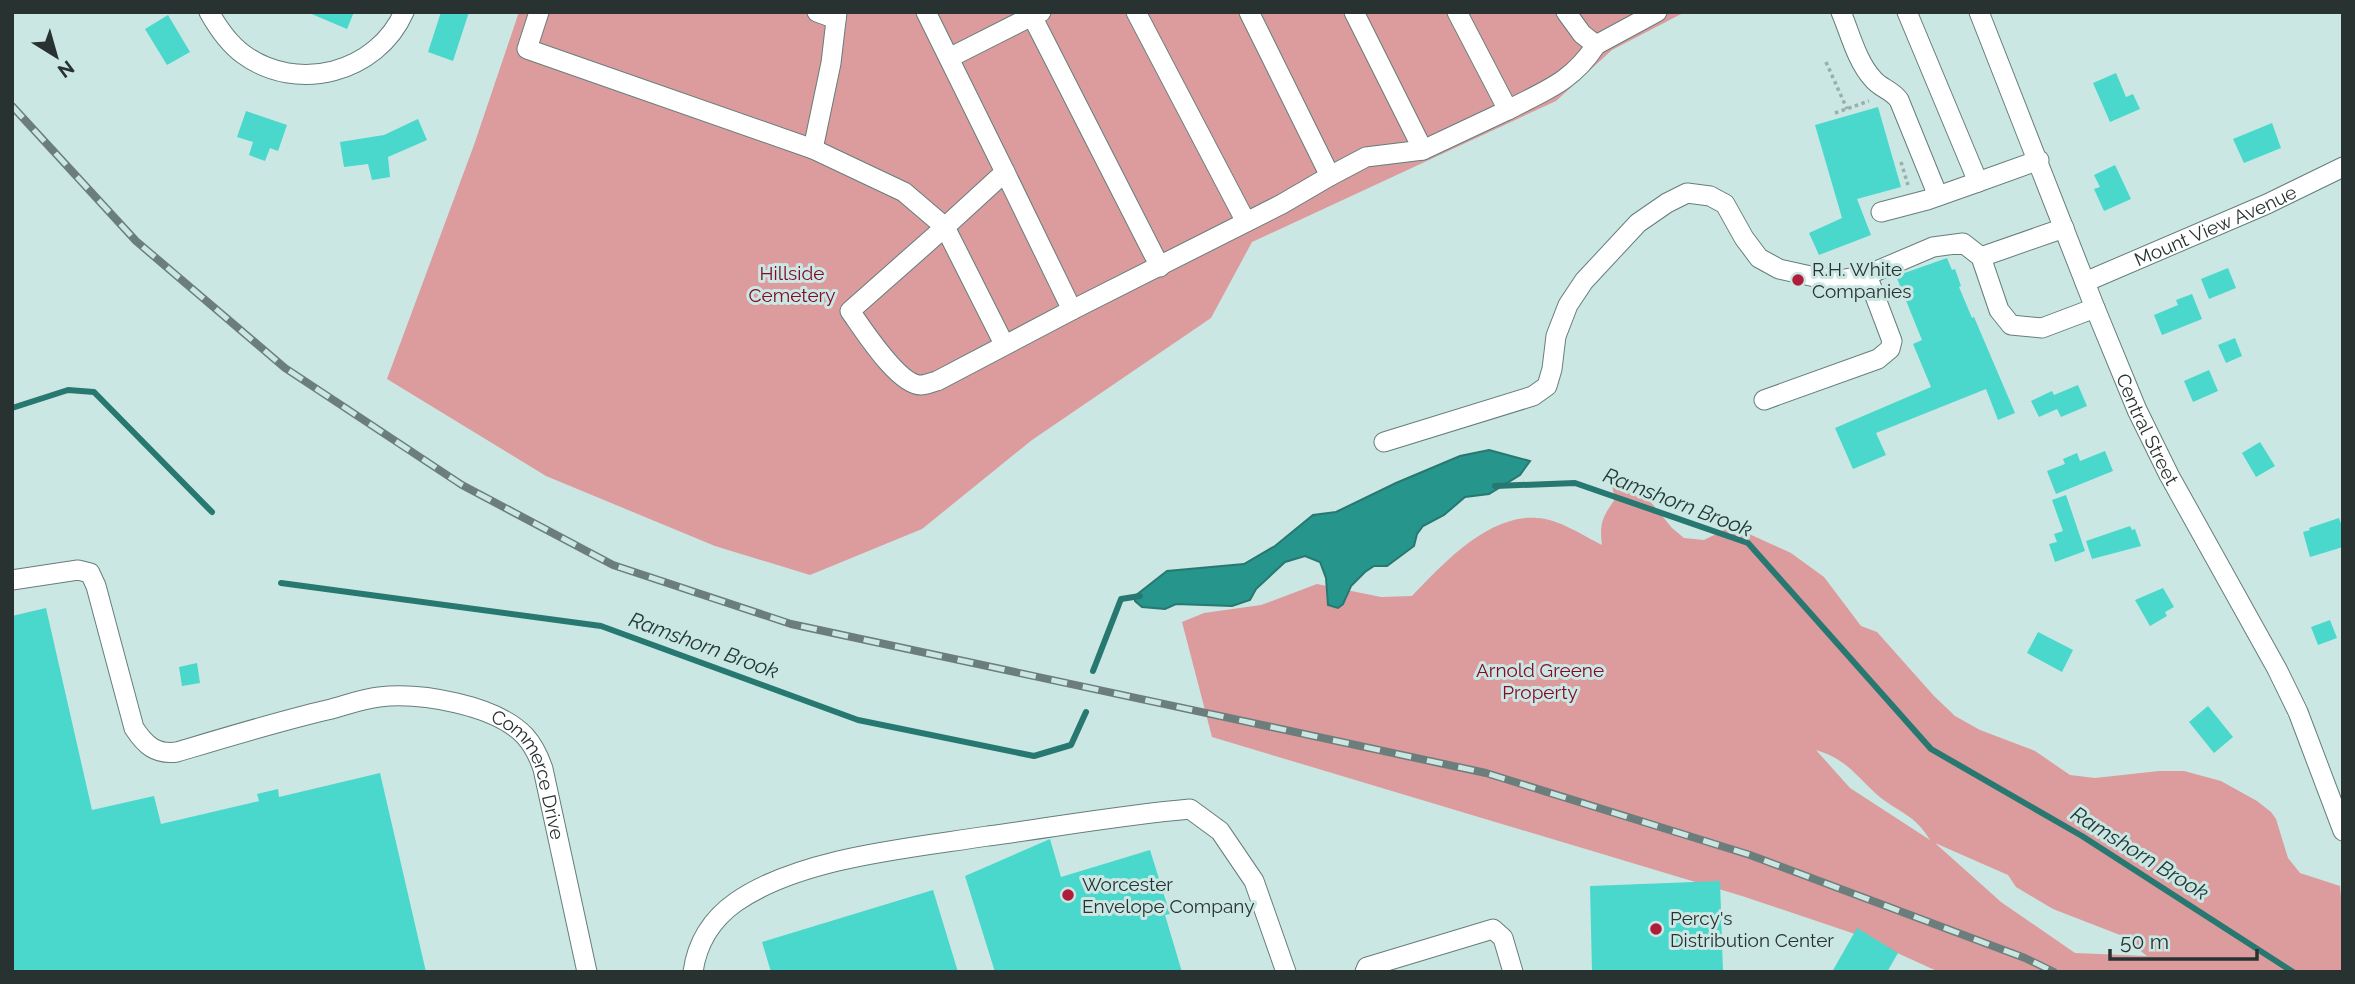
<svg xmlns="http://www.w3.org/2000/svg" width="2355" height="984" font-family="Raleway,sans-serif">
<rect width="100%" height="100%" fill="#cbe7e3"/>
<g fill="#dc9b9d" fill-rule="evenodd">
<polygon points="519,12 1685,12 1612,50 1556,101 1252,242 1211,318 1032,440 922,529 810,575 715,546 546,476 387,379 474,145"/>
<path d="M1610,477L1623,479L1641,490L1672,528L1684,538L1704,540L1726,529H1738L1791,553L1824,577L1861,626L1877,632L1934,696L1955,716L1980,730L2035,751L2070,775L2095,778L2159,771H2184L2221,781L2257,801L2271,812L2276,819L2288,858L2300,873L2340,886L2343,920V972H1939L1858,935L1742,896L1212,737L1182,622L1204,613L1261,605L1317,584L1381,597L1412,596C1443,564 1488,514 1537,518C1559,519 1582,535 1602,545C1599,522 1603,517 1615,499ZM1816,750C1849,760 1857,778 1881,798C1902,814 1915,815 1930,840L1850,788ZM1935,843L2008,875L2016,887L2053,909L2120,935L2147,956L2075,953L2001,902Z"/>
</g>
<polygon fill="#26968c" stroke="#277871" stroke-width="2" points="1489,450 1530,461 1520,475 1489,494 1465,497 1444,515 1423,526 1417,534 1414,546 1387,566 1374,566 1365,572 1351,586 1343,604 1338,608 1328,605 1326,578 1320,562 1305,556 1285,562 1256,589 1250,600 1232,606 1176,604 1165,609 1142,607 1135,601 1135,596 1167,571 1244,564 1275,546 1313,515 1336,512 1396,483 1460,456"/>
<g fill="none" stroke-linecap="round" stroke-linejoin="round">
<g stroke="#277871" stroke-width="6">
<polyline points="12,408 68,390 94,392 212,512"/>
<polyline points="1495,486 1575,483 1748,543 1931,749 2082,836 2293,972"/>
<polyline points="281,583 601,626 858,720 1034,756 1071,745 1086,712"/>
<polyline points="1093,671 1121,599 1140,596"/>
</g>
</g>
<g fill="#49d8cb">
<polygon points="307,12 354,12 347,29"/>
<polygon points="441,12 469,12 453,61 428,52"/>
<polygon points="168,15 190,52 167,65 145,29"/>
<polygon points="2116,73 2126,97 2133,94 2140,109 2110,122 2093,83"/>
<polygon points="1878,107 1901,187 1857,199 1871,235 1819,255 1809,233 1842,218 1815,125"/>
<polygon points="246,111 287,125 278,151 270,148 265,161 249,155 253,142 237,137"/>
<polygon points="418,119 427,140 388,157 390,177 372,180 368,164 344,167 340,142 384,135"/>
<polygon points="2272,123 2281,148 2244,163 2233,139"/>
<polygon points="2115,165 2131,199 2104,211 2094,189 2100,187 2094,175"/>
<polygon points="1947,258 1952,270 1955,269 1961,286 1959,287 1972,318 1974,317 2015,413 1998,420 1986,389 1876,433 1886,455 1853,469 1835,428 1931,387 1913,344 1922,340 1896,276"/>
<polygon points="2228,268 2236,288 2209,299 2201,279"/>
<polygon points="2192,294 2202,319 2162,335 2154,315 2178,305 2176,300"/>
<polygon points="2235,338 2242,356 2226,363 2218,345"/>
<polygon points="2209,370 2218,391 2193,402 2184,381"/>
<polygon points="2078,385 2087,406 2061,417 2057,409 2039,417 2031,401 2052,391 2054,395"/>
<polygon points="2260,442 2275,466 2256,477 2242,453"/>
<polygon points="2105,451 2113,471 2056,494 2047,471 2065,464 2063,459 2077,453 2080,461"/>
<polygon points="2066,495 2085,551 2055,562 2049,544 2057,542 2054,534 2063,531 2052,500"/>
<polygon points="2339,518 2343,529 2343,547 2310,557 2303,532 2310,530 2309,528"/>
<polygon points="2130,526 2132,530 2135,529 2141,546 2092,559 2086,541"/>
<polygon points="2163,588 2174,607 2165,612 2167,616 2150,626 2135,600"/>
<polygon points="46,608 92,810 154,796 161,824 259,801 257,794 278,789 279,797 380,773 426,972 12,972 12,616"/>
<polygon points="2330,620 2337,638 2318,645 2311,627"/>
<polygon points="2038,632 2073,650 2062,672 2027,653"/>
<polygon points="197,663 200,683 182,686 179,667"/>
<polygon points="2208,706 2233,737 2214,753 2189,722"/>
<polygon points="1050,839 1061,877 1150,850 1170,914 1165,915 1182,972 995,972 965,876"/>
<polygon points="1720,881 1723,972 1592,972 1590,886"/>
<polygon points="933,890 958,972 771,972 762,942"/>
<polygon points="1857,928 1898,953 1887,972 1832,972"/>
</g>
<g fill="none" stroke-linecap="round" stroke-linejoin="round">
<g stroke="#657e7b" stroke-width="21">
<g id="minor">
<path d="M209,12C218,28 228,43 243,54C297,94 377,73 404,12"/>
<polyline points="539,12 527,49 813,149"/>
<polyline points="817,12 836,19"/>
<path d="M837,12L831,63L813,149L904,192L945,227L850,311C863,329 898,385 921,385C926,385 932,382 937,381L1072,310L1005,172L945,227L1004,344"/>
<polyline points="926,12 1005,172"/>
<polyline points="1041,12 1032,16 1160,267"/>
<polyline points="1136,12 1246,222"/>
<polyline points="1566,12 1582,34 1596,45 1657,12"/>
<path d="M1841,12C1850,33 1857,62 1873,79C1880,88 1892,90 1899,100L1938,196"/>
<polyline points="1907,12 1978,182 2039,160"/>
<path id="s1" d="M1979,12L2095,308L2137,410L2169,475L2277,669L2298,712L2343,831"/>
<polyline points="949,58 1032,16 1030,12"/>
<path d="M1508,110C1546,90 1572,82 1596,45"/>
<polyline points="1423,150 1508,110 1457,12"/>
<polyline points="1330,176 1366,157 1423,150 1354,12"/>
<polyline points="1881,212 1927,200 1978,182"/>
<polyline points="1981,257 2064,228"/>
<path id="s2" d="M2085,282L2267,204L2343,167"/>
<polyline points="1072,310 1282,204 1330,176 1249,12"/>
<polyline points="1764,400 1878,359 1890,349 1892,341 1867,275"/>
<polyline points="1384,442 1533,396 1547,386 1552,369 1556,336 1568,305 1584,281 1638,223 1667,203 1687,193 1710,196 1725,204 1744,238 1759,258 1779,269 1815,277 1839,280 1867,275 1933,247 1963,243 1981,257 1999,310 2011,325 2042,328 2095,308"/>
<path id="s3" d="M12,580L78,570L90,573L96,586L134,728C145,745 156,755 177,752C227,737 276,722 327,710C344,706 361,699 379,697C420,692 496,705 525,736C534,746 539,757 543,769L587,972"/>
<path d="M693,972C697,943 712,919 736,902C801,857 912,848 988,836C1055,827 1122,815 1190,809L1220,831L1254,881L1286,972"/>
<polyline points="1365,972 1367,967 1493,929 1503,938 1513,972"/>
</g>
</g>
<g stroke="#98afab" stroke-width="3.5" stroke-dasharray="3.5 3.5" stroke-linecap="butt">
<polyline points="1826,62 1847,109"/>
<polyline points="1835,113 1869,101"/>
<polyline points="1901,162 1908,185"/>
</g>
<use href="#minor" stroke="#fff" stroke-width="19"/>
<g stroke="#6c7e7b" stroke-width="8">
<polyline id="rail" points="12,106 136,241 285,368 462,485 613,565 791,624 1486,773 1750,855 2025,958 2054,972"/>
</g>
<use href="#rail" stroke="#cbe7e3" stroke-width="5" stroke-dasharray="16" stroke-linecap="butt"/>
</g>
<g fill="#b01c3b" stroke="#cbe7e3" stroke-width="2.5">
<circle cx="1798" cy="280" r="7"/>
<circle cx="1068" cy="895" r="7"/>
<circle cx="1656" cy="929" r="7"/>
</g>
<g text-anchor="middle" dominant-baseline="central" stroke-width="6" stroke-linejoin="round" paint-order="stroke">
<g font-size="19" fill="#283331" stroke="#cbe7e3">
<text stroke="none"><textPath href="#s2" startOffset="142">Mount View Avenue</textPath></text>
<text stroke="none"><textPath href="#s1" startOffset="450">Central Street</textPath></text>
<text stroke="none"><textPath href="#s3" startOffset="693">Commerce Drive</textPath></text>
</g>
<g font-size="19" fill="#283331" stroke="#cbe7e3" text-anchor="start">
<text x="1812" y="269">R.H. White<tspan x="1812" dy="22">Companies</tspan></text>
<text x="1082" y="884">Worcester<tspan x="1082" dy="22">Envelope Company</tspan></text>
<text x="1670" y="918">Percy's<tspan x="1670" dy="22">Distribution Center</tspan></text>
</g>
<g font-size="19" fill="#850a28" stroke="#cbe7e3">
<text x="792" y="273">Hillside<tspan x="792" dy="22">Cemetery</tspan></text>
<text x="1540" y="670">Arnold Greene<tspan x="1540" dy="22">Property</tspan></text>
</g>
<g font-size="21" font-style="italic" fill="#223a37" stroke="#cbe7e3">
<text transform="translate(1678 502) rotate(21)">Ramshorn Brook</text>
<text transform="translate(704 645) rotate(20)">Ramshorn Brook</text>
<text transform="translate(2140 853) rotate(32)">Ramshorn Brook</text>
</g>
</g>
<rect width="2355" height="984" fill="none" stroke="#283331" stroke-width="28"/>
<g transform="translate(56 56) rotate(143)" stroke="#cbe7e3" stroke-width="5" paint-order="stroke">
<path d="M0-5L12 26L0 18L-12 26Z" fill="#283331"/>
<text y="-10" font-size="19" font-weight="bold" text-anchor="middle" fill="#283331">N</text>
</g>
<path d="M2110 949v10h147v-10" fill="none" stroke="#283331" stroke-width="3.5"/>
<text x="2120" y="949" font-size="21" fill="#283331" stroke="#cbe7e3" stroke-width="5" paint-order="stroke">50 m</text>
</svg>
